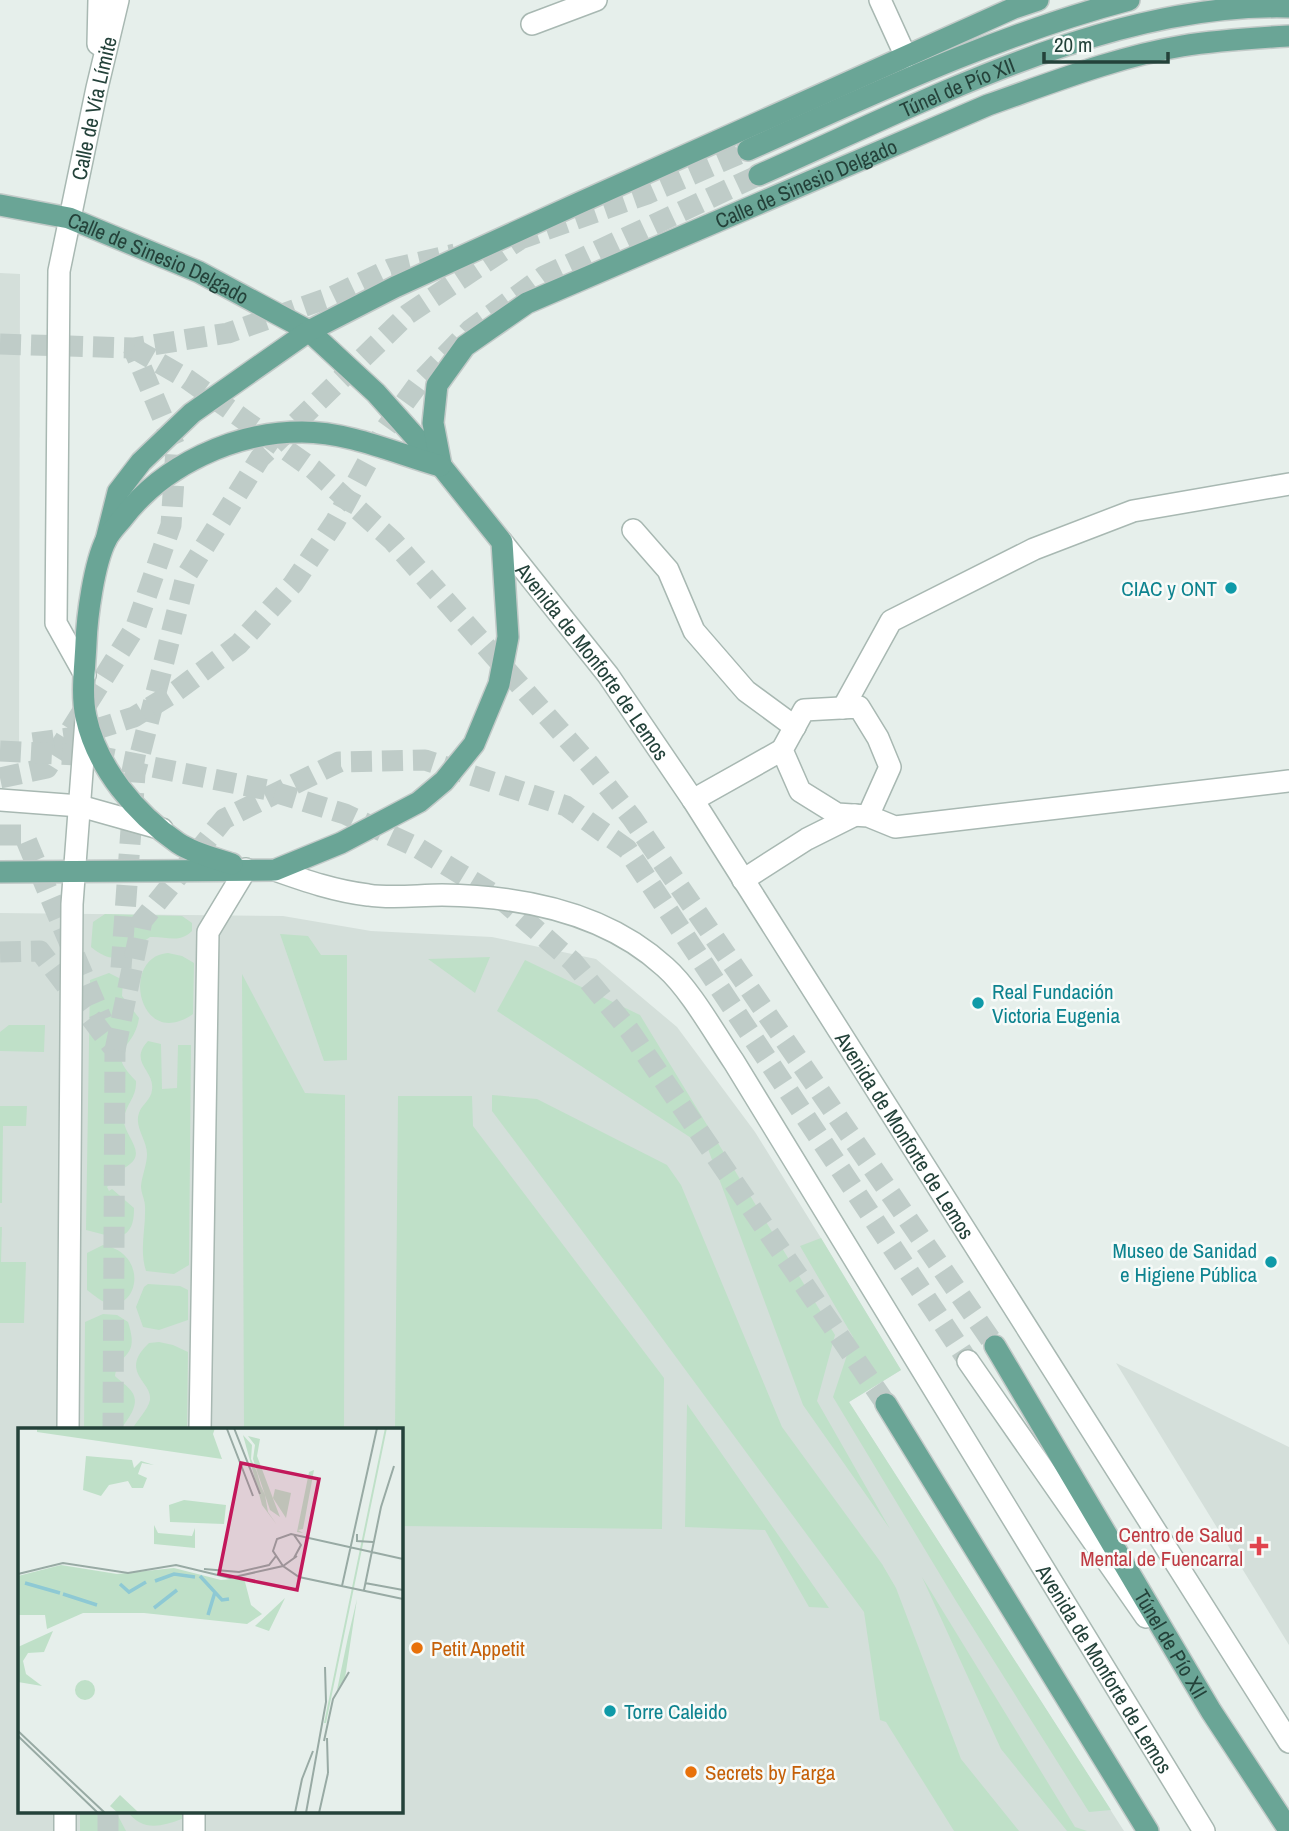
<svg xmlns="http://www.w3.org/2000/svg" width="1289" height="1831" font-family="'Archivo Narrow',sans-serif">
<rect width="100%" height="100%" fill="#e6efeb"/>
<g fill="#d4dfda" fill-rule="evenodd">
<polygon points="0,273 20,274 19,757 0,757"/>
<path d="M0,913L283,916L371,931L492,937L596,959L677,1027L755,1132L821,1238L901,1370L849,1402L1124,1831H0ZM19,1430H401V1812H19Z"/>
<polygon points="1116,1363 1289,1447 1289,1645"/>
</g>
<g fill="#bfe0c8">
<path d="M105,914L182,916L192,923V931C179,944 166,936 150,937C127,953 118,969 91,947L93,922Z"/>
<polygon points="280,934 308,936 321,955 347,955 347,1060 324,1061"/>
<path d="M168,953L182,956L194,963L193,1014C139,1052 119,957 168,953Z"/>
<polygon points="490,957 475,993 428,959"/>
<polygon points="525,960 640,1015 835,1335 817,1401 890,1529 803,1405 708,1149 497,1011"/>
<path d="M109,973L123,980L122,996L139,1018C134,1052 103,1048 136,1081C137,1097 126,1104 124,1118C122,1134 147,1151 130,1164C124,1169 118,1171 111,1177V1183L107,1187L109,1191L112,1189L134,1208C134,1222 132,1233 117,1238L86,1230L90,980Z"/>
<polygon points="242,974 305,1093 345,1095 344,1430 244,1430"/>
<polygon points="9,1025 45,1025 44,1052 0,1051 0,1032"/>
<path d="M148,1041L161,1044L162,1089L177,1088L178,1045H191L189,1265L174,1274L146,1271C139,1249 146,1229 145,1207C145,1199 141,1194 141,1186C142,1175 147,1165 147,1154C147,1140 134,1127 139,1113C142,1104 151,1100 152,1090C155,1070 128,1063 148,1041Z"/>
<polygon points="492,1095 537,1099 667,1165 681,1185 782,1427 882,1564 896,1588 961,1759 1019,1831 954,1831 886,1722 880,1720 864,1612 631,1296 492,1111"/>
<polygon points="398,1096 472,1096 473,1126 664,1378 662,1529 401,1526 401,1430 395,1430"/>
<polygon points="0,1106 27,1106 26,1126 3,1126 2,1203 0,1203"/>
<polygon points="0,1227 2,1227 1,1262 26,1262 24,1323 0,1323"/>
<polygon points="821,1238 901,1370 849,1402 1111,1810 1089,1812 956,1601 833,1397 853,1337 800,1246"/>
<path d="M103,1245C147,1253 140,1306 111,1304C102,1303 94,1295 87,1290V1253Z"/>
<polygon points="148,1284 180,1286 188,1290 188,1320 159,1330 143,1327 136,1307 144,1287"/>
<path d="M103,1314L117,1315L128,1322C140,1359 120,1350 115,1376C120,1381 128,1386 132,1392C141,1405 127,1420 120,1430H84L85,1322Z"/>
<path d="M159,1342L173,1345L188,1352L187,1430H132C136,1421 148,1410 150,1400C153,1382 118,1372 149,1343Z"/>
<polygon points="687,1404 829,1608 809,1607 765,1530 685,1527"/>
<polygon points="922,1577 1075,1827 1087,1831 1067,1831 1001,1749"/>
<polygon points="80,1812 116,1812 126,1831 80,1831"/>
<path d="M128,1812H182V1819C160,1827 142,1831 128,1812Z"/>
</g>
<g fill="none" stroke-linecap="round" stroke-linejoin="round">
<g stroke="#bfccc8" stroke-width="21" stroke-dasharray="21 10" stroke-linecap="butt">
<polyline points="0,778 47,768 136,626 171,525 176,449 133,348"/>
<polyline points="0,835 24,835 102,1020"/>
<polyline points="0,952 40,951 115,1050 113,1430"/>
<polyline points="121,968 135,774 186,576 260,458 408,314 519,240"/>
<polyline points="115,1050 142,921 224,819 339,762 425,760 566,806 627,849 968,1361"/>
<polyline points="108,1831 108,1812"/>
</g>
<g stroke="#bfccc8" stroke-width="21" stroke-dasharray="21 10" stroke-linecap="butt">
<polyline points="517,240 647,194 748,150"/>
<polyline points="0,344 133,348 228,333 331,297 390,269 455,254"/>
<polyline points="133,348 187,379 313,469 393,541 591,766 632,818 995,1346"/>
<polyline points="33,743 69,738 134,717 175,692 239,644 293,584 335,522 386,428 419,383 470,330 544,276 759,175"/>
<polyline points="0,751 97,756 268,790 345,814 418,848 500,898 573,962 629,1030 886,1404"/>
</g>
<g stroke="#a8b8b2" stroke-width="24">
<g id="minor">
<polyline points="880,0 906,57"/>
<polyline points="532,24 596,0"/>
<polyline points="98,44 99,0"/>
<polyline points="633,530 668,570 694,631 746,691 795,727"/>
<path id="s1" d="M502,542L608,675L693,800L1289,1742"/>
<path id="s2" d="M85,675L56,623L59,271L97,88L118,0"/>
<polyline points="843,708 891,621 1034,549 1133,511 1289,484"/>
<polyline points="0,800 80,806 162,829"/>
<polyline points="693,800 782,750"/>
<polyline points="868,816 890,767 878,738 859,707 804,710 782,750 800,791 837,814 868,816 895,827 1289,781"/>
<path id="s3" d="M275,870C306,881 335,891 368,895C392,899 418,895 442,895C522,896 605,912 665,967C690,989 715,1034 734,1062L1204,1831"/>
<polyline points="743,880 807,839 855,815"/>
<polyline points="968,1361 1146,1617"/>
<polyline points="68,1430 72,904 86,719"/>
<polyline points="200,1430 208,932 246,869"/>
<polyline points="65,1831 65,1812"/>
<polyline points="194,1831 194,1812"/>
</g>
</g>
<g stroke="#c2cac8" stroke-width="24">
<g id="major">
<path d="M748,150C873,94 996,35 1129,0"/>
<path id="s4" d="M759,175C921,104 1108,2 1289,7"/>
<path id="s5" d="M0,205L69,218L199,272L309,331L376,393L442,467L502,542L508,637L499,684L474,744L444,781L419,802L341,843L275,870L0,872"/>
<path id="s6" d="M441,465L433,423L437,385L465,346L527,303L988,105C1051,83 1116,57 1182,46C1218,40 1253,38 1289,36"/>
<polyline points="106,540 118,492 141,462 192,413 309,331 395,287 579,203 1014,8 1038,0"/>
<path d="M232,864C214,858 193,853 178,843C136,814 97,768 86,717C81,694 85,667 86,643C87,616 94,564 106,540C110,532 117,525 122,519C163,465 234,432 302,432C349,432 395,453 440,466"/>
<path id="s7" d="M995,1346L1211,1711L1289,1830"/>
<polyline points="886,1404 1148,1831"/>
</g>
</g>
<use href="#minor" stroke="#fff" stroke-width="21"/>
<use href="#major" stroke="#6aa596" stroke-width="21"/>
</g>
<g fill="#0f9aa8" stroke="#f7fbf9" stroke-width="2.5">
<circle cx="1231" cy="588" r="7"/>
<circle cx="978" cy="1003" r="7"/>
<circle cx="1271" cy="1262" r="7"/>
<circle cx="610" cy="1711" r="7"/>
</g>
<path fill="#e0444e" stroke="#f7fbf9" stroke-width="2.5" d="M1255.5 1535.5h7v7h7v7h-7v7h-7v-7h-7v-7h7z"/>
<g fill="#e8710a" stroke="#f7fbf9" stroke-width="2.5">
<circle cx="417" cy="1648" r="7"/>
<circle cx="691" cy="1772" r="7"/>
</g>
<g text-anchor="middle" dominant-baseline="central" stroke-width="5" stroke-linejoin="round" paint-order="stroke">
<g font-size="21" fill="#24423a" stroke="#f7fbf9">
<text stroke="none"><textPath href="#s4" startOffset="217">Túnel de Pío XII</textPath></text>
<text stroke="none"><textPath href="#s2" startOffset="578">Calle de Vía Límite</textPath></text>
<text stroke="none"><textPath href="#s6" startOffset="508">Calle de Sinesio Delgado</textPath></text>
<text stroke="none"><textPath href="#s5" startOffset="168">Calle de Sinesio Delgado</textPath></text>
<text stroke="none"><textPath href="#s1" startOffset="150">Avenida de Monforte de Lemos</textPath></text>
<text stroke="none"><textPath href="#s1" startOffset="718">Avenida de Monforte de Lemos</textPath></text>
<text stroke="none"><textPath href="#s7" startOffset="346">Túnel de Pío XII</textPath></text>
<text stroke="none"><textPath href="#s3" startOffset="1239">Avenida de Monforte de Lemos</textPath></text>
</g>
<g font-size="21" fill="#0d838f" stroke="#f7fbf9" text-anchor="end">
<text x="1217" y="588">CIAC y ONT</text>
<text x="992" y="991" text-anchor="start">Real Fundación<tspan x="992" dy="24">Victoria Eugenia</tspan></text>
<text x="1257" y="1250">Museo de Sanidad<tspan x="1257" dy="24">e Higiene Pública</tspan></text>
<text x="624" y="1711" text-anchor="start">Torre Caleido</text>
</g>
<g font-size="21" fill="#be3a42" stroke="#f7fbf9" text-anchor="end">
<text x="1243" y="1534">Centro de Salud<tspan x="1243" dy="24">Mental de Fuencarral</tspan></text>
</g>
<g font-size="21" fill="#c56008" stroke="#f7fbf9" text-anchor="start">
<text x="431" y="1648">Petit Appetit</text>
<text x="705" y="1772">Secrets by Farga</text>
</g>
</g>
<g transform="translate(18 1428)">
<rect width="385" height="385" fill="#e6efeb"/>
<path d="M19,0H197L195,6L204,31L19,4ZM367,0H369L308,295H306ZM225,7L234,17L233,31L239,44L245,66L243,58L247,67L250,84L259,97L244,77ZM230,8L242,11L239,28L262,89L252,82L235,31L237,17ZM68,28L114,32L116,40L123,33L136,37L124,35L120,46L129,50L125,60H114L110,53L91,57L83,68L65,62ZM296,42L285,101L280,102L285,105L279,104L291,44ZM257,61L273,65L268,90L255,70ZM166,72L208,77L206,96L152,94L151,77ZM136,97L140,105L174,108L177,100V120L136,116ZM43,137L99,146L156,140L203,152L226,150L233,177L244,186L229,196L126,185H65L29,201L27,187H0V148ZM267,170L251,203L237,198L238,197ZM339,171L327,250L319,262L330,209ZM35,203L26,224L10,225L5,233L8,246L24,258L0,254V219ZM57 262a10 10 0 1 1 20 0a10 10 0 1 1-20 0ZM102,367L120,384L121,385H100L92,378Z" fill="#bfe0c8"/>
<path fill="none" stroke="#8ec9d4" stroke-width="3.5" d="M182,148L204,172L211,171M137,153L156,146L177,149M7,155L42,165M102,156L111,164L128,154M45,166L79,177M136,180L159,162M190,187L197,164"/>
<path fill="none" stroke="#98aaa4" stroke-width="2" d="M216,0L242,66M209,1L235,68M339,106V113L355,114M276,107L283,117L276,130M385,131L273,106L259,111L255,123L265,138L281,149L385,171M186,141L221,144L251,137L258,128M0,146L45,135L110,145L158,137L212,150L265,138L279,128M347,155L385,162M324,158L359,0M346,162L363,79L376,38M0,303L87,385M0,308L80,385M309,310L310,345M306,313L315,271L331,244M284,351L295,323M277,385L284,351M288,385L308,274L307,239M301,385L310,345"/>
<path fill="#c2185b" fill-opacity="0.15" stroke="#c2185b" stroke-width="3.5" d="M223,35L301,51L279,162L201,146Z"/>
<rect width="385" height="385" fill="none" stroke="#24423a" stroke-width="3.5"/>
</g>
<path d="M1044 52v10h124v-10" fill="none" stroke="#24423a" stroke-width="3.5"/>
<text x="1054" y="52" font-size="21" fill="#24423a" stroke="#f7fbf9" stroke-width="5" paint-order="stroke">20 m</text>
</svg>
